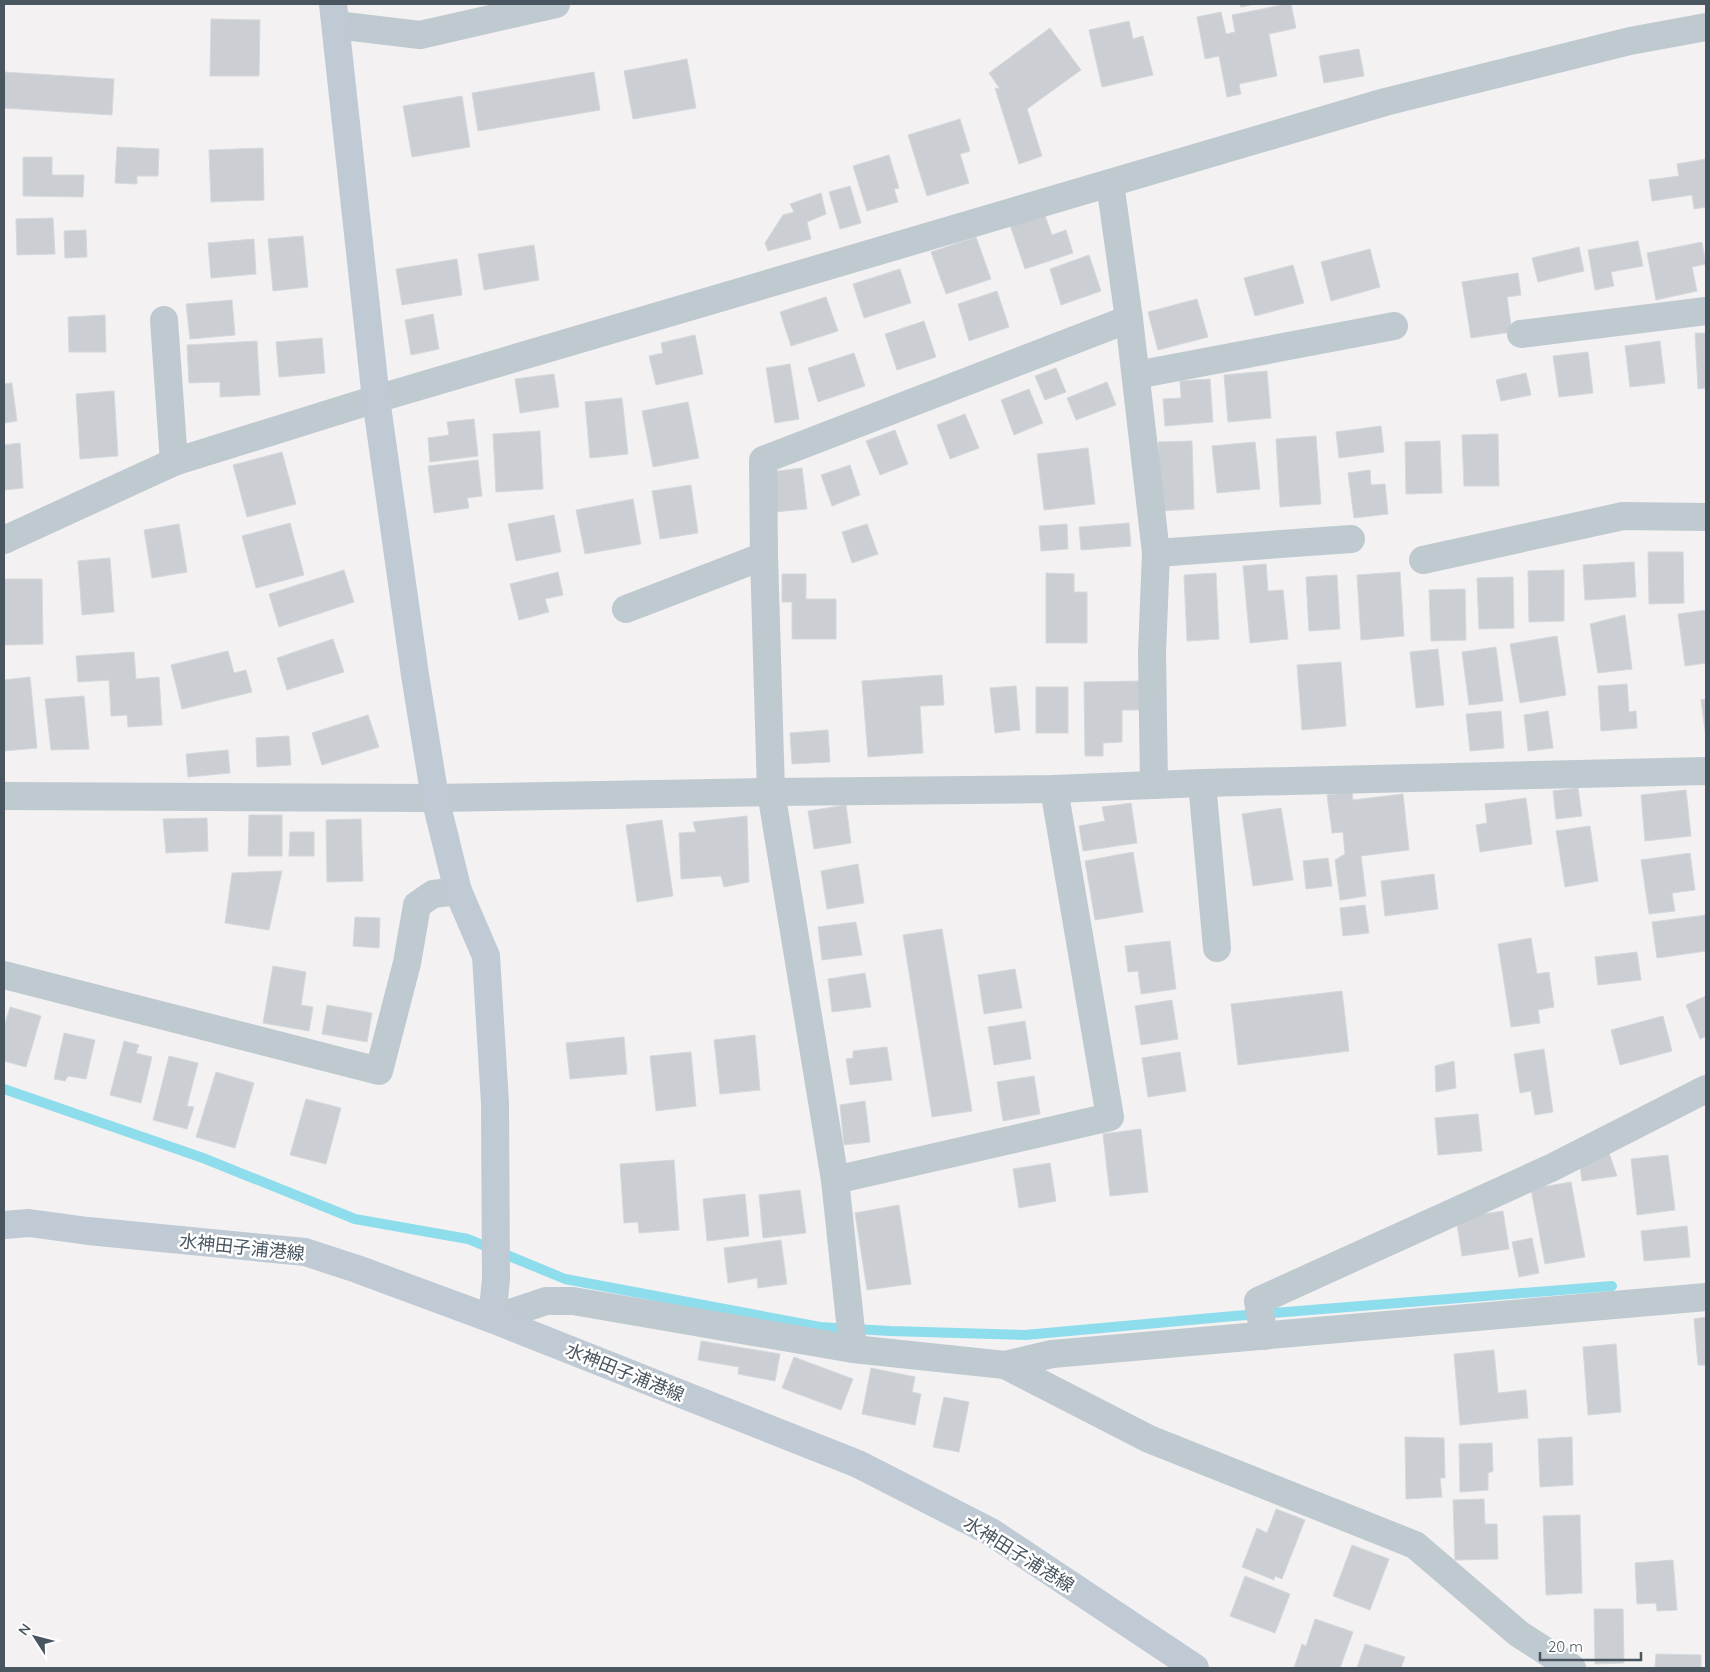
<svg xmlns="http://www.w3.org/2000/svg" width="1710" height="1672" font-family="Quicksand,'Noto Sans JP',sans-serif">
<rect width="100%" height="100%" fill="#f3f1f1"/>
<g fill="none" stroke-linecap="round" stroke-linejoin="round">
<polyline stroke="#8eddec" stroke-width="10" points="4,1089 203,1158 355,1219 468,1239 565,1279 820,1327 890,1331 1025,1335 1234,1316 1612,1286"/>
</g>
<g fill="#cbced3" stroke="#d5d8dc">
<polygon points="1240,4 1255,4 1241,7"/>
<polygon points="1287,4 1291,4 1296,28 1269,34 1277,76 1239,84 1241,94 1227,97 1219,56 1205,59 1197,17 1221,12 1226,34 1235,32 1232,15"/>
<polygon points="211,19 260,20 259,76 210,76"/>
<polygon points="1129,21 1133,39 1143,36 1153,75 1102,87 1089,30"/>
<polygon points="1050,28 1081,70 1027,109 1042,156 1019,164 995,88 1000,89 989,73"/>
<polygon points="1359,49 1364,76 1324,83 1319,56"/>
<polygon points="687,59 696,108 633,119 624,71"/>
<polygon points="4,72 114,79 112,115 4,108"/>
<polygon points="594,72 600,110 478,131 472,93"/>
<polygon points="462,96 470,147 412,157 403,106"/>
<polygon points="960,119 970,151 960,154 969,183 927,196 908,135"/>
<polygon points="117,147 159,149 158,176 137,176 137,184 115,183"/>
<polygon points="263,148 264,200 211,202 209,150"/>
<polygon points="889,155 899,188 894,189 898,202 867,211 853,166"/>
<polygon points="23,157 52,157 52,175 84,175 83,197 23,196"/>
<polygon points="1706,159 1706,207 1694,209 1692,195 1652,201 1649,180 1679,176 1677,164"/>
<polygon points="850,186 861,223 840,229 829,192"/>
<polygon points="821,193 826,214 807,222 811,239 768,251 765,243 783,215 794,212 790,204"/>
<polygon points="1044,213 1052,235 1066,230 1073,253 1025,269 1010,225"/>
<polygon points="53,218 55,254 17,255 16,219"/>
<polygon points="86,230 87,257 65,258 64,231"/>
<polygon points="303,236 308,287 273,291 268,239"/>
<polygon points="976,237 991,279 946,294 931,252"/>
<polygon points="254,239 256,274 211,278 208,243"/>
<polygon points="1638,241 1643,266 1611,272 1614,286 1595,290 1588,250"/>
<polygon points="1702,242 1706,264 1692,267 1697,291 1656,300 1647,253"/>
<polygon points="534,245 539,280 484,290 478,254"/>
<polygon points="1579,247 1584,271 1538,282 1532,258"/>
<polygon points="1370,249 1380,287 1331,301 1321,262"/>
<polygon points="1089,255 1101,291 1061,305 1050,269"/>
<polygon points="457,259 462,295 402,305 396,269"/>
<polygon points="1293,265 1304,303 1255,316 1244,278"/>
<polygon points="900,269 911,303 864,318 853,284"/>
<polygon points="1518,273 1521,295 1507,297 1512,332 1471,338 1462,282"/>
<polygon points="997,291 1009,327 969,341 958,304"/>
<polygon points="826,297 838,331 791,346 780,312"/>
<polygon points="1197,299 1208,337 1158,350 1148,312"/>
<polygon points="232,300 235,335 190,339 186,304"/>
<polygon points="433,314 439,349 411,355 405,320"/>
<polygon points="105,315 106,352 69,352 68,317"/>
<polygon points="924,321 936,357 897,370 885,334"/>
<polygon points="1695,333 1706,333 1706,388 1698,389"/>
<polygon points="695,335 703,374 656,385 649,356 663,353 661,343"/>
<polygon points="322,338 325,373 279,377 276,342"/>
<polygon points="257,341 260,395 220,397 220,382 189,383 187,345"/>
<polygon points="1660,341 1665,383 1630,387 1625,346"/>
<polygon points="1588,352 1593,393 1559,397 1553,356"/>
<polygon points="854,353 865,386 818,402 808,368"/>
<polygon points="790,364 799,419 775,423 766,368"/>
<polygon points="1056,368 1066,392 1045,400 1035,376"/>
<polygon points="1267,371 1271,418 1228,422 1224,375"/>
<polygon points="1526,373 1531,395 1501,401 1496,380"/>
<polygon points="554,374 559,407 520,413 515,379"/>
<polygon points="1210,379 1213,422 1165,426 1163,399 1181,398 1180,381"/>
<polygon points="1107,382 1116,405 1076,420 1067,398"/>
<polygon points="12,383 17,421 4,423 4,384"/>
<polygon points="1029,389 1043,423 1014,435 1001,400"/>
<polygon points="114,391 118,456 80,459 76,394"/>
<polygon points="622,398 628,454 590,458 585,402"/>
<polygon points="688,402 699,458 653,467 642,411"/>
<polygon points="965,414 979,448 950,459 937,425"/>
<polygon points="474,419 478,456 430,462 428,438 449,435 447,422"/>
<polygon points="1381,426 1384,452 1339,458 1336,432"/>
<polygon points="895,430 908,464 880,475 866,441"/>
<polygon points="540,431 543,489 496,492 493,434"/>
<polygon points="1498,434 1499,486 1464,486 1462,435"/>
<polygon points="1316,436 1321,504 1280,507 1276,439"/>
<polygon points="1192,441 1194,509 1160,511 1158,442"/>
<polygon points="1440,441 1442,493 1406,494 1405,442"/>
<polygon points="1255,442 1260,489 1217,493 1212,446"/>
<polygon points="20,443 23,488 4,490 4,445"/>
<polygon points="1088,448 1095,504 1044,510 1037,454"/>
<polygon points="282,452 296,504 247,517 233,465"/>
<polygon points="478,460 482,496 467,498 469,508 434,513 428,466"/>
<polygon points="850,465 860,495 832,506 821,475"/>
<polygon points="802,468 807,509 774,512 770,472"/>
<polygon points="1370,470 1371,485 1385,484 1388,514 1354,518 1348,473"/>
<polygon points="691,485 698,533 660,539 652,491"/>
<polygon points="633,499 641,544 585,554 576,510"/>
<polygon points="554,515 561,552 516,561 508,524"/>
<polygon points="290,523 304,575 256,588 242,536"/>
<polygon points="1129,523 1131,546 1081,550 1079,527"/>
<polygon points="179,524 187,572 152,578 144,530"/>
<polygon points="867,524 878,554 852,563 842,532"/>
<polygon points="1067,524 1068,549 1041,551 1039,526"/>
<polygon points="1648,552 1683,552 1684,603 1649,604"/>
<polygon points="110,558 114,612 82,615 78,561"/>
<polygon points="1634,562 1636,597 1585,600 1583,565"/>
<polygon points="1266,564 1268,591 1283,590 1288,639 1250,643 1243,566"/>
<polygon points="344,570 354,602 279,627 269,594"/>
<polygon points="1564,570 1564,621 1529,622 1528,571"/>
<polygon points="558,572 563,595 545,599 549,612 519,620 510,584"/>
<polygon points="1400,572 1404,636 1361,640 1357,575"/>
<polygon points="1046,573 1074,574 1074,592 1087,592 1087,643 1046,643"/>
<polygon points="1216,573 1219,639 1187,641 1184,575"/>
<polygon points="782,574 806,574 806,599 836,599 836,639 792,639 792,602 782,602"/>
<polygon points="1337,575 1340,629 1309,631 1306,577"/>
<polygon points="1513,577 1514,628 1479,629 1477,578"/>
<polygon points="4,579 42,579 43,644 5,645"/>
<polygon points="1465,589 1466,640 1431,641 1429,590"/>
<polygon points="1706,610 1706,663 1685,666 1678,614"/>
<polygon points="1625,615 1632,669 1598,673 1590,624"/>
<polygon points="1557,636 1566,695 1520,703 1510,644"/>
<polygon points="333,639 344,672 287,690 277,658"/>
<polygon points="1496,647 1503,701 1469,705 1462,652"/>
<polygon points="1438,649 1444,705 1416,708 1410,652"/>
<polygon points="228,651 234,673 246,670 252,692 182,709 171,665"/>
<polygon points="134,652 136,679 159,677 162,725 128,727 127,715 111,716 109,680 78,682 76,656"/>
<polygon points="1341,662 1346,726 1302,730 1297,665"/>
<polygon points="942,675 944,705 920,706 923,753 868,757 862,681"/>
<polygon points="30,677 37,748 4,751 4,680"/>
<polygon points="1141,681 1142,710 1122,710 1122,742 1103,743 1103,756 1085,756 1084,682"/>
<polygon points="1627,684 1629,712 1636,711 1637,728 1601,731 1598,686"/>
<polygon points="1016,686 1020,730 995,733 990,688"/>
<rect x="1036" y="687" width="32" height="46"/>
<polygon points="84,696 89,749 51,750 45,699"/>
<polygon points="1706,699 1706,737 1701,700"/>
<polygon points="1501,711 1504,748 1470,751 1466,714"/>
<polygon points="1548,711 1553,748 1528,751 1524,715"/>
<polygon points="368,715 379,747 322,765 312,733"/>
<polygon points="828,730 830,762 792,764 790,733"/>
<polygon points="289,736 291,765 257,767 256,738"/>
<polygon points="228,750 230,773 188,777 186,754"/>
<polygon points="1578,788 1582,816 1556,819 1553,791"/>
<polygon points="1686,790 1691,836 1645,841 1641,795"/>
<polygon points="1352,792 1353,800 1403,794 1409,850 1361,856 1366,896 1340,900 1335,860 1345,854 1343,832 1332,833 1327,795"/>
<polygon points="1526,798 1532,844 1480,852 1476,825 1487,823 1485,804"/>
<polygon points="1131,803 1137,843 1083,851 1079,826 1105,821 1102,807"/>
<polygon points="846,805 851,843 814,849 808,811"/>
<polygon points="1281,808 1293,880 1253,886 1242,814"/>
<polygon points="249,815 282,815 282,856 248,856"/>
<polygon points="747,816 749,882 724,887 721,876 681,879 679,833 696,832 693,822"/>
<polygon points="207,818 208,851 166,853 163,819"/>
<polygon points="361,819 363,881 327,882 326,820"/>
<polygon points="662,820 673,896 637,902 626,825"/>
<polygon points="1590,826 1598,881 1565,887 1556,831"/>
<polygon points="290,832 314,832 314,856 289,856"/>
<polygon points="1133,852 1143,912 1095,920 1085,861"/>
<polygon points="1690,853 1695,890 1672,893 1675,911 1649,914 1641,860"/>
<polygon points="1328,858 1332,886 1306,889 1303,861"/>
<polygon points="858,864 864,903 827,909 821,871"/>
<polygon points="282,871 269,930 225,923 232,873"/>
<polygon points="1434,874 1438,909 1385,916 1381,881"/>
<polygon points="1365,905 1369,933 1343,936 1340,908"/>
<polygon points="1706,915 1706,951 1657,958 1652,922"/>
<polygon points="355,917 380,918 379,948 353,946"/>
<polygon points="856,922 862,955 822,960 818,927"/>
<polygon points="942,929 972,1111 932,1117 903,935"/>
<polygon points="1531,938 1537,974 1549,972 1554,1007 1538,1010 1540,1023 1511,1027 1498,944"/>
<polygon points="1170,941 1176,989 1141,994 1138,971 1128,972 1125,946"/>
<polygon points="1637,952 1641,980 1598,985 1595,957"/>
<polygon points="273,966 306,972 301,1005 313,1007 309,1031 263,1023"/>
<polygon points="1015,969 1022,1008 984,1014 978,975"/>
<polygon points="865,973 871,1007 832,1012 828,979"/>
<polygon points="1342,991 1349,1051 1238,1065 1231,1004"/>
<polygon points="1706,996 1706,1036 1700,1039 1686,1005"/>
<polygon points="1172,1000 1178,1039 1141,1045 1135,1006"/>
<polygon points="327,1005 372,1013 367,1042 322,1034"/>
<polygon points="10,1007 41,1016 26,1067 4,1061 4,1027"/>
<polygon points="1663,1016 1672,1051 1620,1065 1611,1030"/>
<polygon points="1025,1021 1031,1059 994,1065 988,1027"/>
<polygon points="64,1033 95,1040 86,1079 68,1076 65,1081 54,1079"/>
<polygon points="755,1035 760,1090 720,1094 714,1040"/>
<polygon points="624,1037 627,1074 570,1079 566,1043"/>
<polygon points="124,1041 139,1045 136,1053 152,1057 141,1103 110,1095"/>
<polygon points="887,1047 892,1080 850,1085 846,1059 853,1058 853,1051"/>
<polygon points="1544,1049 1553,1112 1535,1115 1531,1091 1520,1093 1514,1054"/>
<polygon points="691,1052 696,1106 656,1111 650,1056"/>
<polygon points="1180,1052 1186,1091 1148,1097 1142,1058"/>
<polygon points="169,1056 198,1063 187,1106 194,1107 187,1129 153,1120"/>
<polygon points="1454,1061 1456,1088 1436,1092 1435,1066"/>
<polygon points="216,1072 254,1083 235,1148 196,1137"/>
<polygon points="1034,1076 1040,1114 1003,1121 997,1082"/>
<polygon points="306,1099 341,1108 326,1164 290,1155"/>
<polygon points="865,1101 870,1142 844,1145 840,1105"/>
<polygon points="1478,1114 1482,1151 1438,1155 1435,1118"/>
<polygon points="1141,1129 1148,1192 1110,1196 1103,1134"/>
<polygon points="1607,1147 1617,1176 1582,1181 1579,1159"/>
<polygon points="1668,1155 1675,1210 1637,1215 1631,1159"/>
<polygon points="674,1160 679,1230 639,1233 638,1222 624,1223 620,1164"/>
<polygon points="1050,1163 1056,1201 1019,1208 1013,1169"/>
<polygon points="1571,1182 1585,1257 1545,1264 1531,1189"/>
<polygon points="800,1190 806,1233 763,1238 759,1195"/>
<polygon points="745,1194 749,1236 707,1241 703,1199"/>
<polygon points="899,1205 911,1284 867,1290 855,1213"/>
<polygon points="1503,1211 1509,1249 1462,1256 1456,1218"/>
<polygon points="1687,1226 1690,1257 1644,1261 1641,1231"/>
<polygon points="1532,1238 1539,1273 1519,1277 1512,1242"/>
<polygon points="781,1240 787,1284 758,1288 757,1278 728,1283 724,1248"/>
<polygon points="1706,1317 1706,1365 1698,1365 1694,1319"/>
<polygon points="701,1341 780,1354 775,1381 738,1374 739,1367 698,1360"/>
<polygon points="1616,1344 1621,1412 1588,1415 1583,1347"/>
<polygon points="1494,1350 1498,1393 1526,1390 1528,1418 1460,1425 1454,1354"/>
<polygon points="794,1357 853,1379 841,1410 782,1388"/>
<polygon points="871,1368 915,1377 912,1392 921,1394 915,1425 862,1414"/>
<polygon points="944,1397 969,1402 959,1452 933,1447"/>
<polygon points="1405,1437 1444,1438 1445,1478 1440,1478 1442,1497 1406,1499"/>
<polygon points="1572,1437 1573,1485 1540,1487 1538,1439"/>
<polygon points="1492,1443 1493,1471 1488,1473 1488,1490 1460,1492 1459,1444"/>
<polygon points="1484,1499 1485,1524 1497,1524 1498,1559 1455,1560 1453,1500"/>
<polygon points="1276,1509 1305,1520 1282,1579 1275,1576 1274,1580 1242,1567 1257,1528 1267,1533"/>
<polygon points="1580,1515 1582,1593 1546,1595 1543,1516"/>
<polygon points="1352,1545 1389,1559 1370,1610 1333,1596"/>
<polygon points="1673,1560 1677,1610 1657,1611 1656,1603 1637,1604 1635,1563"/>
<polygon points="1245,1576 1290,1594 1275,1633 1230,1616"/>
<polygon points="1594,1609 1623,1609 1624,1663 1595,1664"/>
<polygon points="1315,1619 1353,1632 1340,1668 1294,1668 1302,1644 1306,1646"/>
<polygon points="1365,1644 1405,1657 1401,1668 1357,1668"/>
<polygon points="1656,1654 1701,1655 1701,1668 1655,1668"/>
</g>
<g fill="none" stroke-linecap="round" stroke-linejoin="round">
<g stroke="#bfc9d0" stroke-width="28">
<polyline points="336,25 420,35 556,4"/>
<polyline points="1110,183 1129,319 1156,553 1152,653 1154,785"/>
<polyline points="164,320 174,462"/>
<polyline points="1521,334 1706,311"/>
<polyline points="1136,375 1394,326"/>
<polyline points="4,540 174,462 376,399 1385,102 1630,41 1706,27"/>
<polyline points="1156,553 1351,539"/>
<polyline points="764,556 771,792 835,1180 853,1349"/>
<polyline points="1423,560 1623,516 1706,517"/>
<polyline points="626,609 764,556 763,460 1129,319"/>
<polyline points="1202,783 1217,948"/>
<polyline points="4,796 435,798 771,792 1054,789 1202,783 1706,771"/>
<polyline points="4,975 379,1071 407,963 417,905 433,894 458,891"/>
<polyline points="835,1180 1110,1117 1054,789"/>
<polyline points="492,1319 546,1301 573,1301 853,1349 1005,1365 1052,1354 1706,1297"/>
<polyline points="1264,1336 1258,1301 1553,1167 1706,1089"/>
<polyline points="1005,1365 1149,1439 1415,1545 1519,1634 1572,1668"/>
</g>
<g stroke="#bfcad4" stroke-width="28">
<polyline points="333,4 376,399 415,675 435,798 458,891 486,956 495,1103 496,1279 492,1319"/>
<polyline points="4,1225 29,1223 88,1231 305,1252 357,1269 492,1319 858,1464 991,1532 1195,1668"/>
</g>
</g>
<g text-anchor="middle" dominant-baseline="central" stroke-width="5" stroke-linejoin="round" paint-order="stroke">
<g font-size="18" fill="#49555f" stroke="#fff">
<text transform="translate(242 1247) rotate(6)">水神田子浦港線</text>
<text transform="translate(625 1372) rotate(22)">水神田子浦港線</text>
<text transform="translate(1019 1554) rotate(32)">水神田子浦港線</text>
</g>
</g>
<rect width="1710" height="1672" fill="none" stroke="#49555f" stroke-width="10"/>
<g transform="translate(35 1637) rotate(306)" stroke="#ffffff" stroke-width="4" paint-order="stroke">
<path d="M0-4L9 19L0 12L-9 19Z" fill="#49555f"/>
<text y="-8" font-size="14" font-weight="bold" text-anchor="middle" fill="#49555f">N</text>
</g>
<path d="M1540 1652v8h101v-8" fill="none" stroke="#49555f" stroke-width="2.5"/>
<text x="1548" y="1652" font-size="15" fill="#49555f" stroke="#ffffff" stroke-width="4" paint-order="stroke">20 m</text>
</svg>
